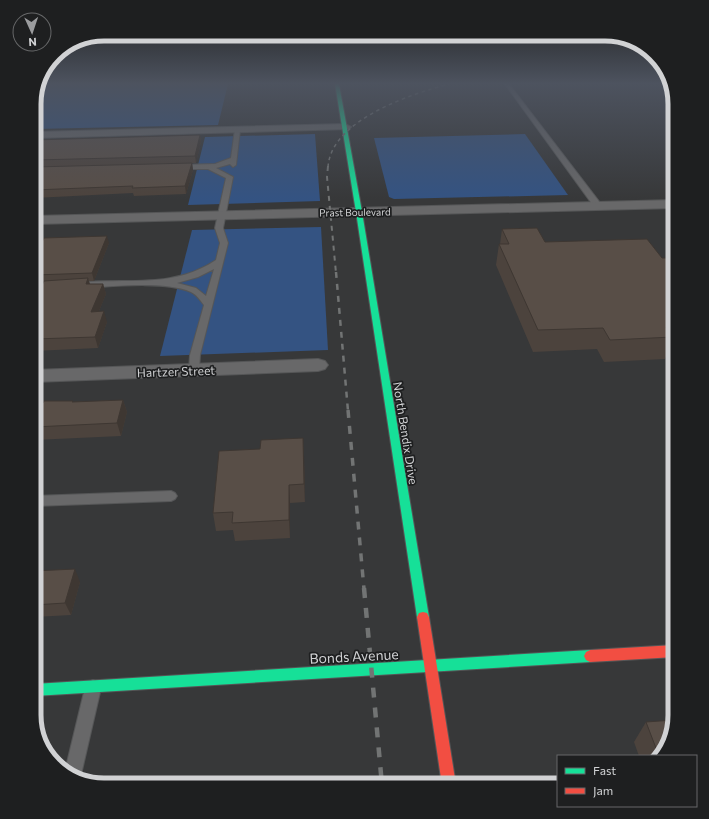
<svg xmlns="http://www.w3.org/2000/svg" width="709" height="819" font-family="Commissioner,sans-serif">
<rect width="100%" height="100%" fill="#373839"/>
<g fill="#345382">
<polygon points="48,84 228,84 218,125 34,129 34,100"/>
<polygon points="315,134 320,201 188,205 205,137"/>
<polygon points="525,134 568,195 394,199 389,197 374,138"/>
<polygon points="321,227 328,350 160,356 192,230"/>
</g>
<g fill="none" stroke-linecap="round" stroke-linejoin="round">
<g stroke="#555657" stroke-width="2">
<g id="lane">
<polygon points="505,84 509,84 601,204 601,208 595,208"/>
<path d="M235,129L240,130L236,165L233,167L230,164L216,168L233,177L223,228L228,243L200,355L199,370L194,373L189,370L190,355L204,305C200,300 197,295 191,292C166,281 115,286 88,288L84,285L88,282C134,279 176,287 216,260L220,243L215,228L226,178L208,169H179L176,167L179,165L215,164L231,158ZM214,269L206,296L196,288L177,283L198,277Z"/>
<polygon points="55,284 59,287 58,289 34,291 34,285"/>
<polygon points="171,491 175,493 177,496 175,499 171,501 34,506 34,496"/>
<polygon points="93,680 99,683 101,688 80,779 73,778 65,771 85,688 87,683"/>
</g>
</g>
<g stroke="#555657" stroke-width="2">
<g id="street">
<polygon points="345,124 351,127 349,129 34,138 34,132"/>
<polygon points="675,200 675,208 34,224 34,216"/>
<polygon points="318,359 325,361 328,365 325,369 318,371 34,382 34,370"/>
</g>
</g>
<g stroke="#555657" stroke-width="2">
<g id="fast">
<polygon points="335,84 339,84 362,212 429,617 427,621 423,622 419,621 417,617 356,212"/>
<polygon points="590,650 594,652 596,656 594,660 590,662 34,696 34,684"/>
</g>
</g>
<g stroke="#555657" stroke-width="2">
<g id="jam">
<polygon points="423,612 427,613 429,617 456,785 442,785 417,617 419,613"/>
<polygon points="675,645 675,657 590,662 586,660 584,656 586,652 590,650"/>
</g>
</g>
<use href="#lane" fill="#686869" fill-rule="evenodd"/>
<use href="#street" fill="#686869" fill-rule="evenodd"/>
<use href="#fast" fill="#16e098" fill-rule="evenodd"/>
<use href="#jam" fill="#f24e42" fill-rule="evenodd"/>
<path stroke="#727474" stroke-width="1.5" stroke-dasharray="3.5 3.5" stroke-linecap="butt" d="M328,167C331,120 411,94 449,84"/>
<polyline stroke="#727474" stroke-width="2" stroke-dasharray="5 5" stroke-linecap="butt" points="328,166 327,177 336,273"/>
<polyline stroke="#727474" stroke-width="2.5" stroke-dasharray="6 6" stroke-linecap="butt" points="336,272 348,411"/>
<polyline stroke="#727474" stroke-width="3.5" stroke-dasharray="8 8" stroke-linecap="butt" points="348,410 364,589"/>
<polyline stroke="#727474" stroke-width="4.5" stroke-dasharray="10 10" stroke-linecap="butt" points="364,588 382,785"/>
</g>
<g fill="#4c433d">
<polygon points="200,135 201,142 196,163 192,163 193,170 186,194 134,196 133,193 34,198 34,140"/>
<polygon points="502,229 545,242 662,258 675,258 675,348 669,348 665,359 604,362 597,349 533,352 496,265 499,244 500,244"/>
<polygon points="109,243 94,281 89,281 90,284 103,284 106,294 99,311 107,322 98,348 34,351 34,302 44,282 34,282 34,257"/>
<polygon points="123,400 127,412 121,436 34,440 34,403 73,401 73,402"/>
<polygon points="304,456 305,502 290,503 290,538 235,541 233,530 216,531 213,513"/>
<polygon points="34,571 80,582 71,615 34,617"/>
<polygon points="646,722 660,756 639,756 634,742"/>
</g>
<g fill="#3e3732">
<polygon points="200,135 201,142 196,163 195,156"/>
<polygon points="192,163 193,170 186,194 185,186"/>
<polygon points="107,236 109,243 94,281 92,273"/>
<polygon points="88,278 91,289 86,284"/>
<polygon points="103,284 106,294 94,323 91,312"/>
<polygon points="104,311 107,322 98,348 95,337"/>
<polygon points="123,400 127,412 121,436 117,423"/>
<polygon points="303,438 304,456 305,502 304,484"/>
<polygon points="289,485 290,503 290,538 289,520"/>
<polygon points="75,569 80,582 71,615 65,603"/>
</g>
<g fill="#584e47" stroke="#3e3732">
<polygon points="200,135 195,156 34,160 34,140"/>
<polygon points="192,163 185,186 132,188 133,186 34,190 34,167"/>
<polygon points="537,228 545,242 647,239 662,258 675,258 675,327 666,327 673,337 610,340 603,328 538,330 499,244 509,244 502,229"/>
<polygon points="107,236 92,273 34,275 34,257 44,238"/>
<polygon points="88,278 86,284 103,284 91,312 104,311 95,337 34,339 34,302 44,281"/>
<polygon points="123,400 117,423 34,427 34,403 43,403 44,401 73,401 72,402"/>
<polygon points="303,438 304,484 289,485 289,520 232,523 233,512 213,513 219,451 260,449 261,440"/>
<polygon points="75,569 65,603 34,605 34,571"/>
<polygon points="674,720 668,746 659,756 646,722"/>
</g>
<linearGradient id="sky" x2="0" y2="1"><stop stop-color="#1e1f1f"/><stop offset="0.42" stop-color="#4d535f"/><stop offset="1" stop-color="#4d535f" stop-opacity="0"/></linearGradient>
<rect width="709" height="199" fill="url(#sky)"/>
<g text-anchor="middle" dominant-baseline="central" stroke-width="3.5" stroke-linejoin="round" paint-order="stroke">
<g font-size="10" fill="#d1d2d4" stroke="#1e1f20">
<text transform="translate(355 212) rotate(-1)">Prast Boulevard</text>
</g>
<g font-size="12" fill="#d1d2d4" stroke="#1e1f20">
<text transform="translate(176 371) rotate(-2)">Hartzer Street</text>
<text transform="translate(406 433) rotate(81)">North Bendix Drive</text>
</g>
<g font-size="14" fill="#d1d2d4" stroke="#1e1f20">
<text transform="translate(354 656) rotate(-3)">Bonds Avenue</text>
</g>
</g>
<path d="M0 0H709V819H0ZM104 41H605A63 63 0 0 1 668 104V715A63 63 0 0 1 605 778H104A63 63 0 0 1 41 715V104A63 63 0 0 1 104 41Z" fill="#1e1f20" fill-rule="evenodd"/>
<path fill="none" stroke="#d1d2d4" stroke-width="5" d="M104 41H605A63 63 0 0 1 668 104V715A63 63 0 0 1 605 778H104A63 63 0 0 1 41 715V104A63 63 0 0 1 104 41Z"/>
<rect x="557" y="755" width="140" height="52" fill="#1e1f20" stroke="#666768"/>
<rect x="565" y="768" width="20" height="6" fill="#16e098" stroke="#666768"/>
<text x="593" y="775" font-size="12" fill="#d1d2d4">Fast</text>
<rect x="565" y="788" width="20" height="6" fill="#f24e42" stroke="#666768"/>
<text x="593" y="795" font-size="12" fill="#d1d2d4">Jam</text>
<g transform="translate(32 32) rotate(177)"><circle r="19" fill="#1e1f20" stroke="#666768"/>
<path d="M0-3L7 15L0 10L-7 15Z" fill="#9b9c9e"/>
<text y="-6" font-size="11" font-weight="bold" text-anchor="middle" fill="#d1d2d4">N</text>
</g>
</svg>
